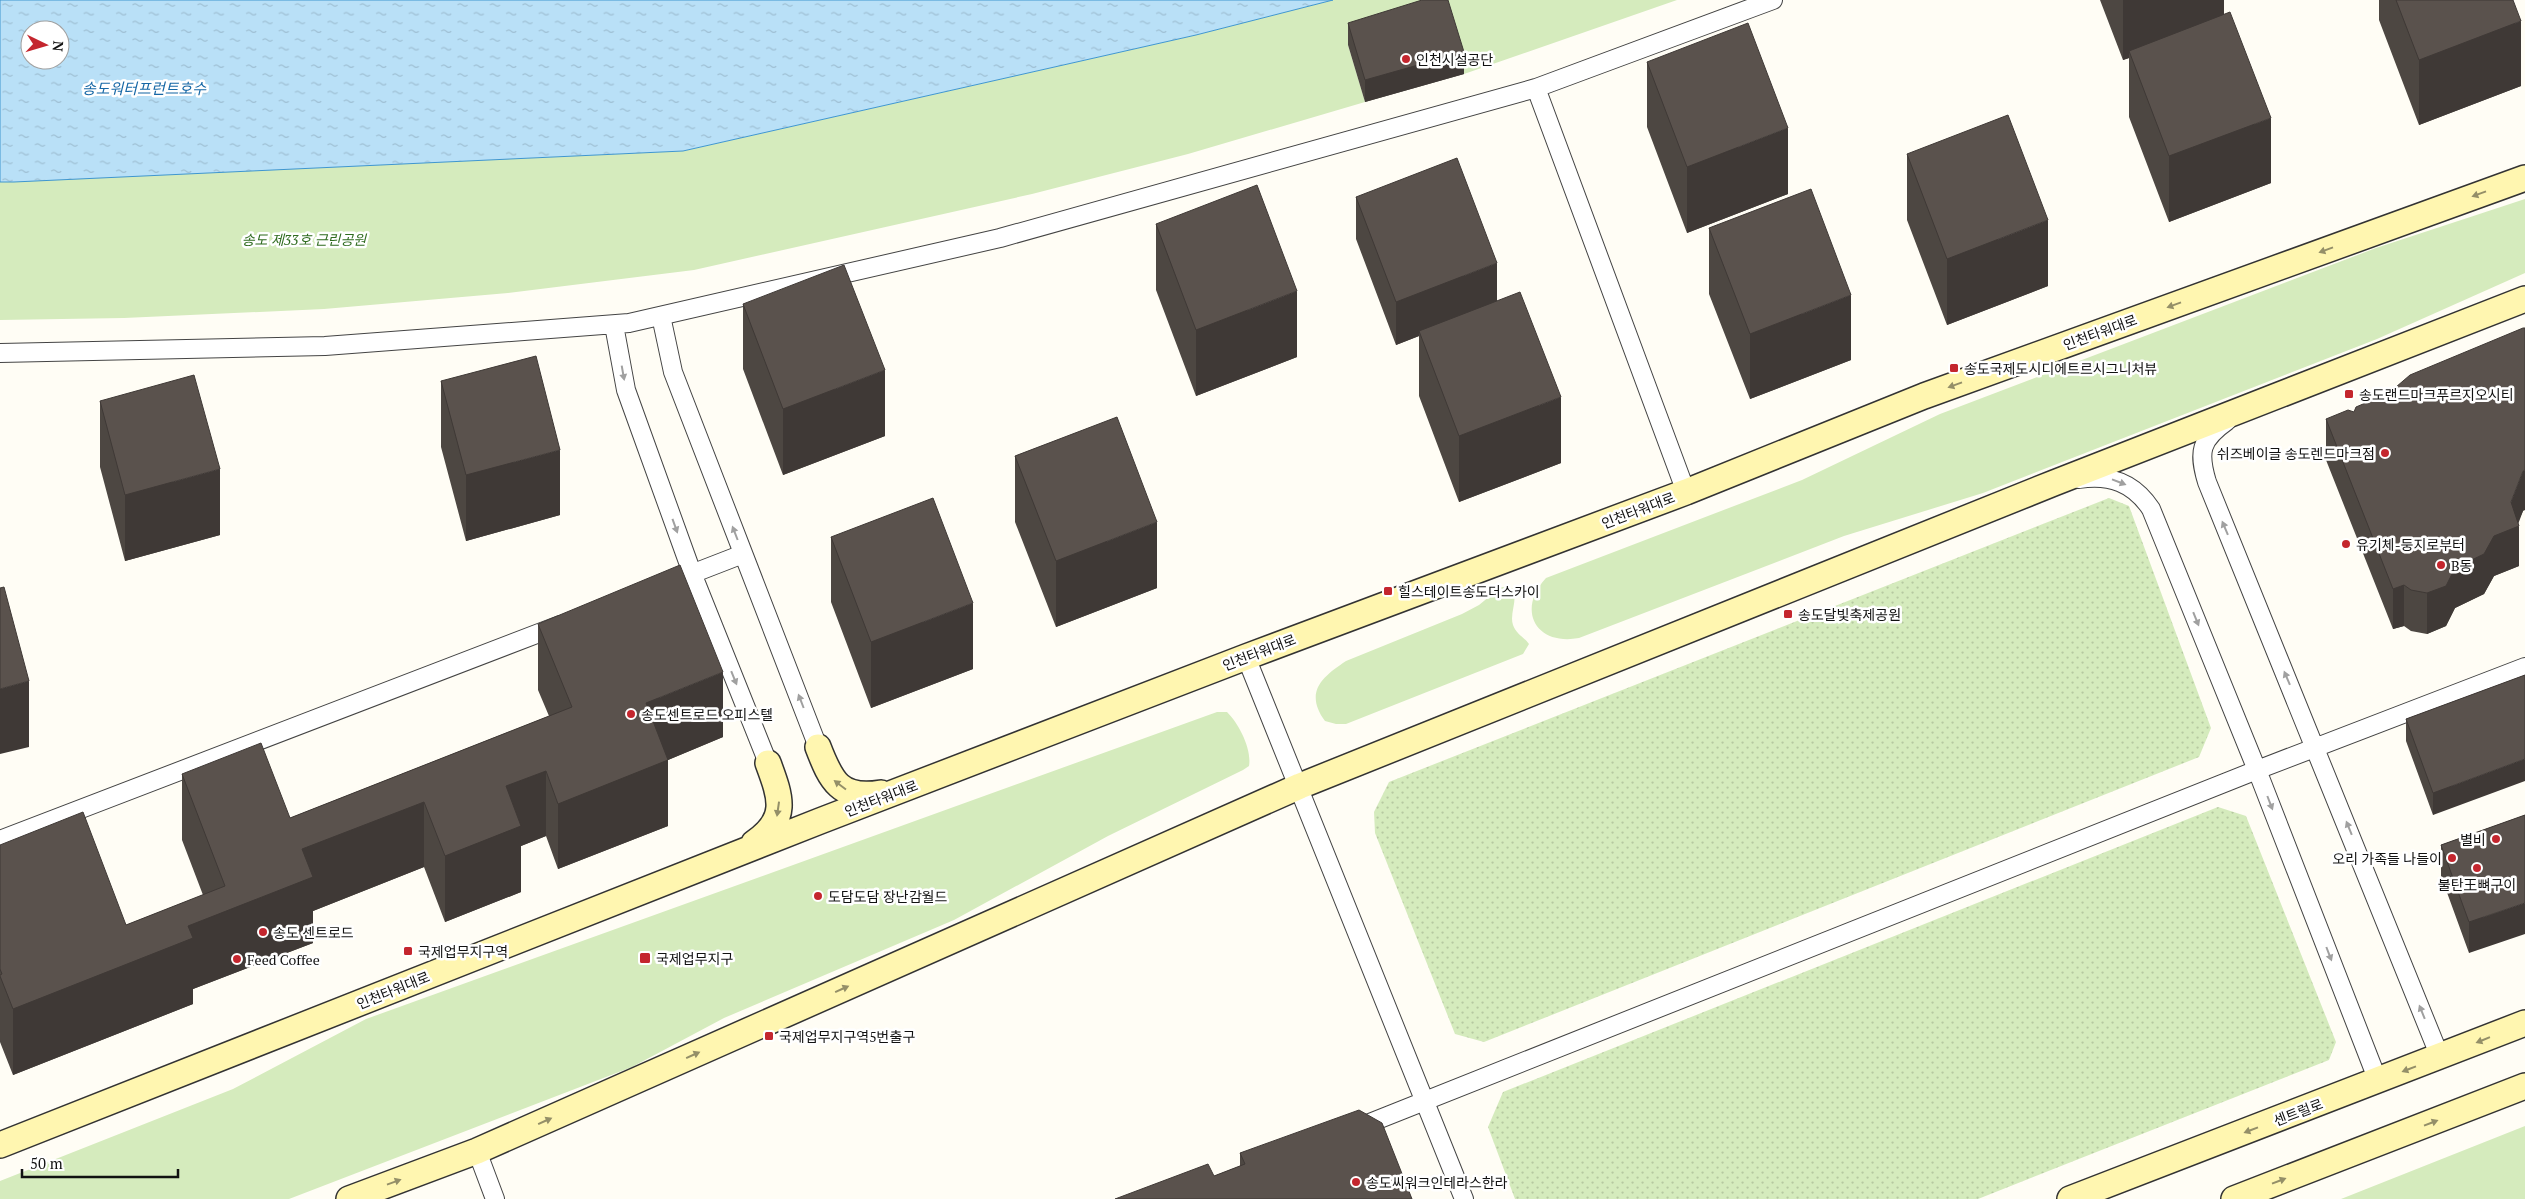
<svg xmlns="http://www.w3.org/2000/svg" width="2525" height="1199" font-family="'PT Serif','Noto Sans KR',serif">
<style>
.grass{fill:url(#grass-dots)}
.park{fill:#d5ebbd}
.water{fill:url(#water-ripples);stroke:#3f96cf;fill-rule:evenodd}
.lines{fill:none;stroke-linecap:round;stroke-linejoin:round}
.street-casing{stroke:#444;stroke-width:20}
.secondary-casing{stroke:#333;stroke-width:28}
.street{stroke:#fff;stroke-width:18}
.secondary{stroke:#fff6b0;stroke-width:25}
.wall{fill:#4d4742}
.shaded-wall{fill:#3f3936}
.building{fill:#5a524d;stroke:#3f3936}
.oneway{fill:#948f68}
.oneway2{fill:#a0a0a0}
.poi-dot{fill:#c4262e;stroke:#fff;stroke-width:2}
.labels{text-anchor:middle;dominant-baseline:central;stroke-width:5;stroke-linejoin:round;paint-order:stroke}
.poi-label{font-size:14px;fill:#111;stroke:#fff;text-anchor:start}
.park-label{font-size:14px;font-style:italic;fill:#2f6b1f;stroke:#fff}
.street-label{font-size:14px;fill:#111;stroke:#fff}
.water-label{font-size:15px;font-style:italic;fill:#1768a6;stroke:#fff}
</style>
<defs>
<pattern id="grass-dots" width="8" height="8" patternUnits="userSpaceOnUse" patternTransform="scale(1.25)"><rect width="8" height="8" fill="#d5ebbd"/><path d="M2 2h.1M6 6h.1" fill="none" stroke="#b6c8a1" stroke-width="1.8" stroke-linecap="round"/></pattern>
<pattern id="water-ripples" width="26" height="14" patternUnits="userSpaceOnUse" patternTransform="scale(1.25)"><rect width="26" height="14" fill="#b9e0f7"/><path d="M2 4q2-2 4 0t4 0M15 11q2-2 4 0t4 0" fill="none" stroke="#9ebfd3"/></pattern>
</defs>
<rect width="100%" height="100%" fill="#fffdf5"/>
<!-- grass -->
<path class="grass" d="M 2109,498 L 2129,506 L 2211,728 L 2199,757 L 1484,1042 L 1455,1034 L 1375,833 L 1374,812 L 1389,782 Z
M 2218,807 L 2246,816 L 2336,1042 L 2329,1060 L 1978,1199 L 1515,1199 L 1488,1127 L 1503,1092 Z"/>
<!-- park -->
<path class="park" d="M 1333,0 L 1677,0 L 1464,74 L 1446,14 L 1348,45 L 1365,102 L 1188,154 L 1032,194 L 694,270 L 508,293 L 324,309 L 124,318 L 0,320 L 0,182 L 683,151 L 1196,35 Z
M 2525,199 L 2525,273 L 2377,339 L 1983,493 L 1844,536 L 1579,638 C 1536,646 1516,610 1546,578 L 1802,480 L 1940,414 L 2376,248 Z
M 1501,587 L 1512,588 C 1519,599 1509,613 1513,625 C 1516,634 1524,637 1529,644 L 1523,654 L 1346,724 L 1336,724 L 1325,721 C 1304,692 1322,677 1346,661 L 1462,614 L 1479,605 Z
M 1217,712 L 1227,712 C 1239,724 1252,749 1249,766 L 1243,770 L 1108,836 L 954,920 L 724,1018 L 632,1067 L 289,1199 L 0,1199 L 0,1181 L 233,1089 L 366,1019 Z
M 2525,1126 L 2525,1199 L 2341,1199 Z"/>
<!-- water -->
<path class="water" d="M 0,0 L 1333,0 L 1196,35 L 683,151 L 14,182 L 0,182 ZM 30,30 L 60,30 L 60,60 L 30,60 Z"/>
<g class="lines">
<defs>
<path id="street" d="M 1536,88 L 1686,492
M 661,316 L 673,372 L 818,747
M 614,325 L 626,390 L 692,573 L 768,763
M 0,353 L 325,346 L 629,323 L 1000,238 L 1536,88 L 1773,0
M 2227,421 C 2200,440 2198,452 2207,482 L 2440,1057
M 2079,479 C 2110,474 2134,483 2151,509 L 2257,770 L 2378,1081
M 663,585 L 743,554
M 1246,657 L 1464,1199
M 0,840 L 560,625
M 1357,1128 L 2257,770 L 2525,667
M 477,1151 L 495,1199"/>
<path id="secondary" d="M 818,747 C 831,781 840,800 881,793
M 754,843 C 789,819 781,798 768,763
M 0,1145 L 820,821 L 1246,657 L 1686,492 L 1924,396 L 2525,178
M 349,1199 L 477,1151 L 1300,786 L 2054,483 L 2525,299
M 2070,1199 L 2525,1023
M 2234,1199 L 2525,1086"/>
</defs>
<!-- street casing -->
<use href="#street" class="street-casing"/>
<!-- secondary casing -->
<use href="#secondary" class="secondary-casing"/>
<!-- street -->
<use href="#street" class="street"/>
<!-- secondary -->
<use href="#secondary" class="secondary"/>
</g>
<!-- wall -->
<path class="wall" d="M 2100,0 L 2224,0 L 2224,14 L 2271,183 L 2169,222 L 2129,117 L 2129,58 L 2123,60 Z
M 2379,0 L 2513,0 L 2521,86 L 2419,125 L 2379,20 Z
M 1348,23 L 1464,74 L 1365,102 L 1348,45 Z
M 1647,62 L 1788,194 L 1687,233 L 1647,127 Z
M 1907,154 L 2048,286 L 1947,325 L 1907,220 Z
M 1356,197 L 1497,301 L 1561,463 L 1459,502 L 1419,396 L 1419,336 L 1396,345 L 1356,239 Z
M 1156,224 L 1297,357 L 1196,396 L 1156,290 Z
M 1709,228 L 1851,360 L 1750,399 L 1709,294 Z
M 743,304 L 885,436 L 783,475 L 743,369 Z
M 441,381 L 560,515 L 466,541 L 441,447 Z
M 100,401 L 220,535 L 125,561 L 100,467 Z
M 2326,419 L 2523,511 L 2518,522 L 2519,566 L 2494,576 L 2484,594 L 2455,608 L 2446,626 L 2427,634 L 2411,631 L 2404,626 L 2393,629 L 2326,460 Z
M 1015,456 L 1157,588 L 1056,627 L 1015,522 Z
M 831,537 L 973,669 L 871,708 L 831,602 Z
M 538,624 L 723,737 L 668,760 L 668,826 L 558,869 L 546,836 L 521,846 L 521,892 L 445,922 L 424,867 L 313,911 L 313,943 L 193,989 L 193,1004 L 13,1075 L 0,1042 L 0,845 L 126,925 L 203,895 L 182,840 L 182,774 L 290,818 L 549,716 L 538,690 Z
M 2525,675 L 2433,815 L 2406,741 L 2406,719 Z
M 2525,815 L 2469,953 L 2441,876 L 2441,845 Z
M 1240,1153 L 1412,1199 L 1214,1176 L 1240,1166 Z"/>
<!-- shaded-wall -->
<path class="shaded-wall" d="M 2123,0 L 2224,0 L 2224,21 L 2129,51 L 2129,58 L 2123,60 Z
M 2521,21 L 2521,86 L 2419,125 L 2419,60 Z
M 1464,52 L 1464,74 L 1365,102 L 1365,80 Z
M 2271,118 L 2271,183 L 2169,222 L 2169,156 Z
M 1788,128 L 1788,194 L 1687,233 L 1687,167 Z
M 2048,220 L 2048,286 L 1947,325 L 1947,259 Z
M 1497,263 L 1497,306 L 1419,331 L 1419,336 L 1396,345 L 1396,302 Z
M 1297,291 L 1297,357 L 1196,396 L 1196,330 Z
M 1851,295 L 1851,360 L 1750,399 L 1750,334 Z
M 885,370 L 885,436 L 783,475 L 783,409 Z
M 1561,397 L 1561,463 L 1459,502 L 1459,436 Z
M 560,450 L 560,515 L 466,541 L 466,475 Z
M 220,469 L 220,535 L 125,561 L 125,495 Z
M 2525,470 L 2525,510 L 2523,511 L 2517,527 L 2519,526 L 2519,566 L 2494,576 L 2484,594 L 2455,608 L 2446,626 L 2427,634 L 2427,593 L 2455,568 L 2511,502 L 2523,471 Z
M 1157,522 L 1157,588 L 1056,627 L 1056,561 Z
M 2404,585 L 2404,626 L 2393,629 L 2393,589 Z
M 973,603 L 973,669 L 871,708 L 871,642 Z
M 723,672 L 723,737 L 656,765 L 668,760 L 668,826 L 558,869 L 558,804 L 646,703 Z
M 29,681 L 29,747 L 0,754 L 0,689 Z
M 2525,759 L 2525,781 L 2433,815 L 2433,793 Z
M 546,771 L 546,836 L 521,846 L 521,892 L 445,922 L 445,856 L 506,786 Z
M 424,802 L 424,867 L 313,911 L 313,943 L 193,989 L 193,1004 L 13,1075 L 13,1009 L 188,926 L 302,849 Z
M 2525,903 L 2525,934 L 2469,953 L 2469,922 Z"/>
<!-- building -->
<path class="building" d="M 1422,0 L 1448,0 L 1464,52 L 1365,80 L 1348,23 Z
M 2396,0 L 2513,0 L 2521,21 L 2419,60 Z
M 2230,12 L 2271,118 L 2169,156 L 2129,51 Z
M 1748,23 L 1788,128 L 1687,167 L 1647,62 Z
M 2008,115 L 2048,220 L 1947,259 L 1907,154 Z
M 1457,158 L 1497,263 L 1396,302 L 1356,197 Z
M 1257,185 L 1297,291 L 1196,330 L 1156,224 Z
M 1811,189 L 1851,295 L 1750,334 L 1709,228 Z
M 844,265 L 885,370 L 783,409 L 743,304 Z
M 1520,292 L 1561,397 L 1459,436 L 1419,331 Z
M 2523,328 L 2525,328 L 2525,470 L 2523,471 L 2511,502 L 2519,526 L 2494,536 L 2484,554 L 2455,568 L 2446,586 L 2427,593 L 2411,590 L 2404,585 L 2393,589 L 2326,419 L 2348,410 L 2354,412 L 2356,407 L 2389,393 L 2410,375 Z
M 536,356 L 560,450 L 466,475 L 441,381 Z
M 194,375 L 220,469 L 125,495 L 100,401 Z
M 1117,417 L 1157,522 L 1056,561 L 1015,456 Z
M 933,498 L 973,603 L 871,642 L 831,537 Z
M 680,565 L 723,672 L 646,703 L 668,760 L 558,804 L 546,771 L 506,786 L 521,826 L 445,856 L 424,802 L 302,849 L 313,877 L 188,926 L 193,938 L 13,1009 L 0,976 L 0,975 L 2,974 L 0,969 L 0,845 L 83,812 L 126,925 L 225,886 L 182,774 L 261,743 L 290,818 L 572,707 L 538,624 Z
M 4,587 L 29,681 L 0,689 L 0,588 Z
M 2525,675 L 2525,759 L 2433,793 L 2406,719 Z
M 2525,815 L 2525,903 L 2469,922 L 2441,845 Z
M 1359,1110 L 1382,1123 L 1412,1199 L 1115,1199 L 1208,1164 L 1214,1176 L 1245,1164 L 1240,1153 Z"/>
<!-- one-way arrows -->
<defs><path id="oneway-solid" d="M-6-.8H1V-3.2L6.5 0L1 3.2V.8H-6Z" transform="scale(1.25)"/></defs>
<g class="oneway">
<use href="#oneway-solid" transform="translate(2479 194) rotate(160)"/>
<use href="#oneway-solid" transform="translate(2326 250) rotate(160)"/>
<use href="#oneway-solid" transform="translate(2174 305) rotate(160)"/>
<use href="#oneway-solid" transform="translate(1955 385) rotate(160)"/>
<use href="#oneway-solid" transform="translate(840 785) rotate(-143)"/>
<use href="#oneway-solid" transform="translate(778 809) rotate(98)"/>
<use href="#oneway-solid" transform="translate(842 989) rotate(-24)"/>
<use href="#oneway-solid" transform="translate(2483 1040) rotate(158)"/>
<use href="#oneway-solid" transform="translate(693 1055) rotate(-24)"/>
<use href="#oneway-solid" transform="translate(2409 1069) rotate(159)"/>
<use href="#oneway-solid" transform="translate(545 1121) rotate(-24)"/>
<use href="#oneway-solid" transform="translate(2431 1123) rotate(-21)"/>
<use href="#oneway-solid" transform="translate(2251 1130) rotate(159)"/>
<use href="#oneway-solid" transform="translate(2279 1181) rotate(-21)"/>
<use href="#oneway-solid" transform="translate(394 1182) rotate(-20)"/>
</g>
<g class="oneway2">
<use href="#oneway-solid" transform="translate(623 373) rotate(80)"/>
<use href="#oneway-solid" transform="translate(2119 482) rotate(21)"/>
<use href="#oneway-solid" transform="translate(675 526) rotate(70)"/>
<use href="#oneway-solid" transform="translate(2225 528) rotate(-113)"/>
<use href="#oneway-solid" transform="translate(735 533) rotate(-111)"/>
<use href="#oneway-solid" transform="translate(2196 619) rotate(68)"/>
<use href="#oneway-solid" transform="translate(734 678) rotate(68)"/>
<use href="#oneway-solid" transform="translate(2287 678) rotate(-113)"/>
<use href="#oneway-solid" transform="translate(801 701) rotate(-111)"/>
<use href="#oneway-solid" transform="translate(2270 803) rotate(69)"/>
<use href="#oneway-solid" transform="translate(2349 828) rotate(-112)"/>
<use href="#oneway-solid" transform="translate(2329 954) rotate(69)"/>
<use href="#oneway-solid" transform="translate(2422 1012) rotate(-112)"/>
</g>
<!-- markers -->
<g class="poi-dot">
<circle cx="1406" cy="59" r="5"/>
<rect x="1949" y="363" width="10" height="10" rx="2.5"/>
<rect x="2344" y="389" width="10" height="10" rx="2.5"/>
<circle cx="2385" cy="453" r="5"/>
<circle cx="2346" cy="544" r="5"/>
<circle cx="2441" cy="565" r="5"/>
<rect x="1383" y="586" width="10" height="10" rx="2.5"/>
<rect x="1783" y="609" width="10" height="10" rx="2.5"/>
<circle cx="631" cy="714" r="5"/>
<circle cx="2496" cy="839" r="5"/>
<circle cx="2452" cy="858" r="5"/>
<circle cx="2477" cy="868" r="5"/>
<circle cx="818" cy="896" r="5"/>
<circle cx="263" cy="932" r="5"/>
<rect x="403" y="946" width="10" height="10" rx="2.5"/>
<rect x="639" y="952" width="12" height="12" rx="2.5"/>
<circle cx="237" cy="959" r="5"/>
<rect x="764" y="1031" width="10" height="10" rx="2.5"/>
<circle cx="1356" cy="1182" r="5"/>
</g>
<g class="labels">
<!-- poi labels -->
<g class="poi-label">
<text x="1416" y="59">인천시설공단</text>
<text x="1964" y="368">송도국제도시디에트르시그니처뷰</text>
<text x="2359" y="394">송도랜드마크푸르지오시티</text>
<text x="2375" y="453" text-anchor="end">쉬즈베이글 송도렌드마크점</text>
<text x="2356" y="544">유기체-둥지로부터</text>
<text x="2451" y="565">B동</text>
<text x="1398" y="591">힐스테이트송도더스카이</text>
<text x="1798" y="614">송도달빛축제공원</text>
<text x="641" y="714">송도센트로드 오피스텔</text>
<text x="2486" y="839" text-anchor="end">별비</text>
<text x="2442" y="858" text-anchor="end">오리 가족들 나들이</text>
<text x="2477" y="884" text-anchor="middle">불탄王뼈구이</text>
<text x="828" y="896">도담도담 장난감월드</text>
<text x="273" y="932">송도 센트로드</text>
<text x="418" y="951">국제업무지구역</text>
<text x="656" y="958">국제업무지구</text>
<text x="247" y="959">Feed Coffee</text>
<text x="779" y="1036">국제업무지구역5번출구</text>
<text x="1366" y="1182">송도씨워크인테라스한라</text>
</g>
<!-- park labels -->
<g class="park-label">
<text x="304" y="239">송도 제33호 근린공원</text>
</g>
<!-- street labels -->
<g class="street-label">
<text transform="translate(2100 332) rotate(-20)">인천타워대로</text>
<text transform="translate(1638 510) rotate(-21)">인천타워대로</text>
<text transform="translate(1259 652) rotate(-21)">인천타워대로</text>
<text transform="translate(881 798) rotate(-21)">인천타워대로</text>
<text transform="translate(393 990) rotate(-22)">인천타워대로</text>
<text transform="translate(2298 1112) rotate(-21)">센트럴로</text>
</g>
<!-- water labels -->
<g class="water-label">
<text x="144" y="88">송도워터프런트호수</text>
</g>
</g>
<!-- north arrow -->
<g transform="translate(45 45) rotate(95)"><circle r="24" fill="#ffffff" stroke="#a0a0a0"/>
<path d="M0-4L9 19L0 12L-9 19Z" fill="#c4262e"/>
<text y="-8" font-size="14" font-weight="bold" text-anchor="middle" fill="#111111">N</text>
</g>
<!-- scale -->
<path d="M22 1169v8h156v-8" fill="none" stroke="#111111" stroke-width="2.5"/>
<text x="30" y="1169" font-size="15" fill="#111111" stroke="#ffffff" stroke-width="4" paint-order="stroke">50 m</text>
</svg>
